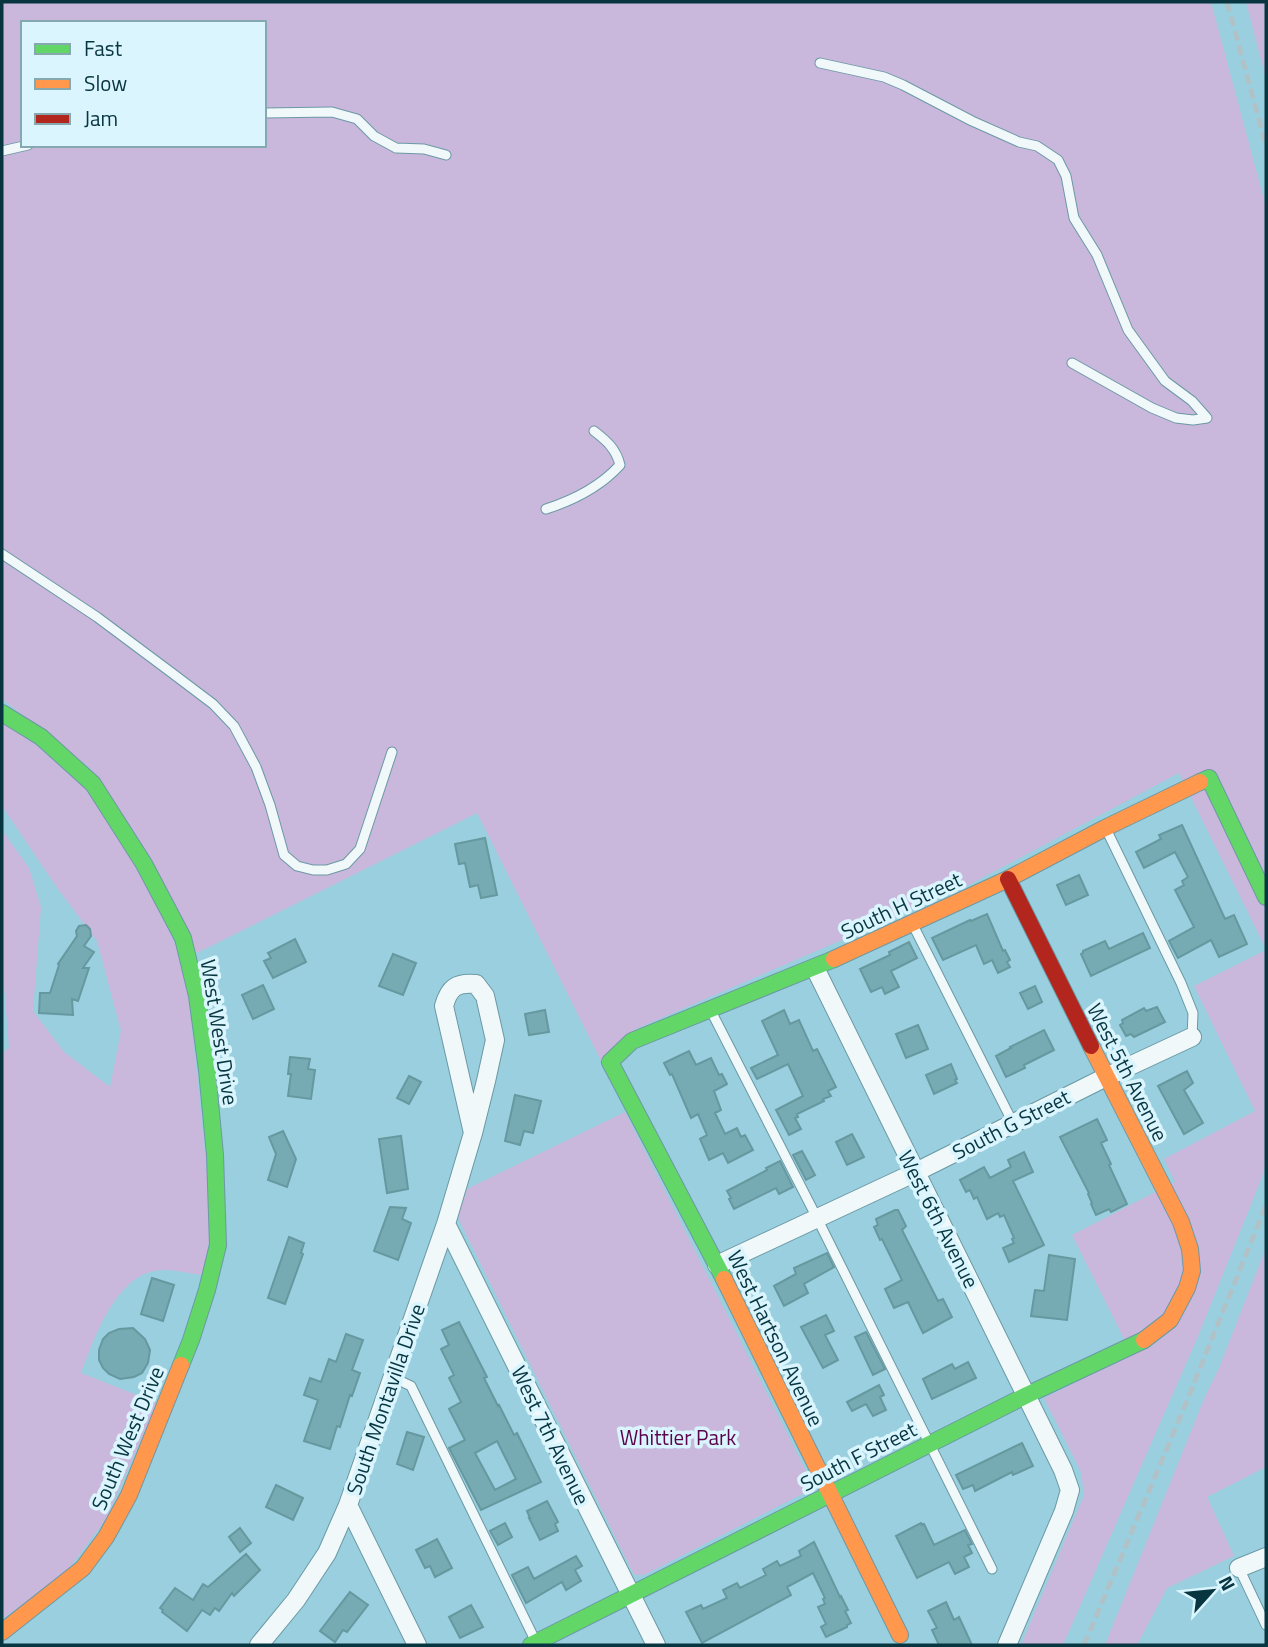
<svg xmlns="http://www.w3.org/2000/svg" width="1268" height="1647" font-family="'Titillium Web',sans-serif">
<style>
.green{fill:#cab7dc;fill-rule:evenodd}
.building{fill:#77abb3;stroke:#66989f;stroke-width:2;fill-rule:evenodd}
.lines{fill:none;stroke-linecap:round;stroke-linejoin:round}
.lane-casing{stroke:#6b99a5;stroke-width:11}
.street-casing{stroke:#6b99a5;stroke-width:20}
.fast-casing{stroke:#6b99a5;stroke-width:18}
.slow-casing{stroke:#6b99a5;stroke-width:18}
.jam-casing{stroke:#6b99a5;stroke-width:18}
.lane{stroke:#f0f8fa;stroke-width:9}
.street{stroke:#f0f8fa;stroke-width:18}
.fast{stroke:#63d668;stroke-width:16}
.slow{stroke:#ff974d;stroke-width:16}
.jam{stroke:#b3261e;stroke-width:16}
.rail{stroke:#b2c1c5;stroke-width:4.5;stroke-dasharray:10 5;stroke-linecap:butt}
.labels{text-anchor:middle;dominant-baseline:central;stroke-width:7;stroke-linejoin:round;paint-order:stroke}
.street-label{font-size:21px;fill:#073540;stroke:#daf5fd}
.park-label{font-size:21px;fill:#5b034b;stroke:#daf5fd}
</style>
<rect width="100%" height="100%" fill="#99cfde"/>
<!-- green -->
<path class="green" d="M 2,2 L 1211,2 L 1266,207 L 1266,949 L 1179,773 L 967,886 L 636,1029 L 601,1061 L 477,813 L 197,953 L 91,769 L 2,699 ZM 23,23 L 264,23 L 264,145 L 23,145 Z
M 1246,2 L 1266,2 L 1266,79 Z
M 2,719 L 82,780 L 155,896 L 186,971 L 208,1182 L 209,1242 L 203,1275 C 191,1274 177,1270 165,1270 C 117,1269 95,1337 81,1373 L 157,1403 L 106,1519 L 64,1575 L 2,1619 L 2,1054 L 9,1047 L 2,963 L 2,830 L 29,868 L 41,907 L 33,1011 L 64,1052 L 110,1087 L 121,1031 L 97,941 L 58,889 L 2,806 Z
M 1266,950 L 1266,1164 L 1262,1177 L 1199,1334 L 1063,1645 L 1021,1645 L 1084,1495 L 1081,1472 L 1044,1398 L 1132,1355 L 1072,1235 L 1175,1182 L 1164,1159 L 1255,1111 L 1194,986 Z
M 625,1112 L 812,1483 L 808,1491 L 644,1575 L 635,1575 L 632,1571 L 460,1222 L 458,1215 L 467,1189 Z
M 1266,1248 L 1266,1467 L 1207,1497 L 1234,1556 L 1167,1588 L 1137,1645 L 1105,1645 L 1204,1399 L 1219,1368 Z"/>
<!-- building -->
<path class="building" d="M 1182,825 L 1225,919 L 1234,915 L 1247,944 L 1219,957 L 1211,940 L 1178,958 L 1169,941 L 1194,927 L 1175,890 L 1184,885 L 1182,881 L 1188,877 L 1175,852 L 1144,868 L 1136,852 L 1161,839 L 1159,835 Z
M 485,838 L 497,895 L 481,898 L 478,885 L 470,887 L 465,863 L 459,864 L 455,844 Z
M 1079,875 L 1088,895 L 1066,905 L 1057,885 Z
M 987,914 L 1003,951 L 1005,950 L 1010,960 L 1007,962 L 1010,967 L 998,973 L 992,960 L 984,964 L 976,945 L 943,960 L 932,938 L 970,920 L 971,921 Z
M 86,925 L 90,929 L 91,936 L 84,946 L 94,952 L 83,968 L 89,968 L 78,1001 L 72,999 L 73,1015 L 39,1013 L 40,993 L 50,993 L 59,965 L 58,964 L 77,936 L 76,931 L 79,926 Z
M 1143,933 L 1150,948 L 1091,976 L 1081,954 L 1083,953 L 1083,951 L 1105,941 L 1109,949 Z
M 295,939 L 306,962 L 273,978 L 264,961 L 271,958 L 268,953 Z
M 909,942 L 917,958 L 891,971 L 899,987 L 885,994 L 882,987 L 871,992 L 860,969 L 890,955 L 889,952 Z
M 393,954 L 416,963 L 403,995 L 379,986 Z
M 263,985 L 274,1009 L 253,1019 L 242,995 Z
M 1035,986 L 1042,1002 L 1028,1009 L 1020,993 Z
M 1157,1007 L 1165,1022 L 1134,1037 L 1131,1034 L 1126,1036 L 1120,1025 L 1123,1023 L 1122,1020 L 1144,1008 L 1146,1011 Z
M 545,1010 L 549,1032 L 529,1035 L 525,1014 Z
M 784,1010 L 790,1024 L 799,1020 L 813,1051 L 817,1049 L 836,1087 L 828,1091 L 831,1096 L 823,1099 L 824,1101 L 797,1114 L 798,1117 L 795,1118 L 801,1129 L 789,1135 L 776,1110 L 803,1096 L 788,1064 L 757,1079 L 751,1068 L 778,1055 L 762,1021 Z
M 918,1025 L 928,1049 L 906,1058 L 896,1034 Z
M 1044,1030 L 1054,1050 L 1024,1065 L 1025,1068 L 1006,1077 L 996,1056 L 1011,1048 L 1010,1047 Z
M 689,1051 L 696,1065 L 711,1058 L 719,1075 L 722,1074 L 727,1084 L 714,1091 L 721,1110 L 715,1113 L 725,1134 L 737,1128 L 741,1137 L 745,1135 L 753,1150 L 728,1163 L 723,1153 L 709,1160 L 700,1139 L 707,1135 L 698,1114 L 691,1118 L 672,1074 L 670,1075 L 664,1063 Z
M 290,1057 L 310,1059 L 308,1069 L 315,1070 L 311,1099 L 288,1096 L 291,1074 L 288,1074 Z
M 951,1064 L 957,1079 L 955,1080 L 957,1083 L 934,1094 L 926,1075 Z
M 1187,1071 L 1193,1083 L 1184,1090 L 1203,1123 L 1184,1134 L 1158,1086 Z
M 409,1076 L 421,1082 L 409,1104 L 397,1098 Z
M 515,1095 L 541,1101 L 533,1133 L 524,1131 L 520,1145 L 505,1141 Z
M 1097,1119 L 1107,1140 L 1101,1143 L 1111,1164 L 1109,1165 L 1127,1204 L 1111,1212 L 1109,1209 L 1096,1215 L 1091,1204 L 1092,1203 L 1088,1194 L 1089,1193 L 1060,1137 Z
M 283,1131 L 296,1159 L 287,1187 L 268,1180 L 276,1154 L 269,1137 Z
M 852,1134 L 864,1157 L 847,1165 L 836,1142 Z
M 401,1136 L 408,1189 L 387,1193 L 379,1139 Z
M 802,1151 L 815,1175 L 806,1180 L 793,1155 Z
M 1024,1152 L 1033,1172 L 1013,1181 L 1044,1245 L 1009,1262 L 1003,1248 L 1014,1243 L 1012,1239 L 1014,1238 L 1004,1215 L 1000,1217 L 998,1213 L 987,1219 L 977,1197 L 974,1199 L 970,1190 L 966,1192 L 960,1180 L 984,1167 L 990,1178 L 1011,1167 L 1008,1160 Z
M 780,1161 L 793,1187 L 779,1194 L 776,1188 L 734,1209 L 729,1199 L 731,1198 L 727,1191 L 767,1170 L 766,1168 Z
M 390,1207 L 406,1208 L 402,1219 L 411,1223 L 398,1260 L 374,1251 Z
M 895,1210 L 898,1210 L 906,1226 L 902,1230 L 938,1301 L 943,1299 L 952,1317 L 923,1333 L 908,1302 L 894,1308 L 885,1289 L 902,1280 L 882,1239 L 880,1240 L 874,1227 L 878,1225 L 876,1219 Z
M 289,1237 L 304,1243 L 301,1253 L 303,1254 L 285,1304 L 268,1298 Z
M 827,1253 L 834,1267 L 804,1284 L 808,1293 L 784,1306 L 774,1286 L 796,1274 L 794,1268 Z
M 1049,1255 L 1075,1259 L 1067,1320 L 1031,1316 L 1035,1290 L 1044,1291 Z
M 152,1278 L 174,1285 L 163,1321 L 141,1314 Z
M 826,1315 L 834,1331 L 825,1335 L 838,1360 L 823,1368 L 801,1327 Z
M 459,1322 L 487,1377 L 484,1378 L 498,1406 L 499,1405 L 514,1435 L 517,1433 L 541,1482 L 481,1510 L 449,1448 L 465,1440 L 449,1409 L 461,1402 L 449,1378 L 454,1375 L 441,1349 L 449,1345 L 442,1330 ZM 497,1441 L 516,1479 L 495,1490 L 475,1453 Z
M 133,1328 L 145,1339 L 150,1350 L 148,1363 L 142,1373 L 134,1377 L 120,1379 L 109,1374 L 103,1368 L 99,1360 L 99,1350 L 103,1339 L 109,1333 L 119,1329 Z
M 866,1332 L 885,1369 L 873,1375 L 855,1337 Z
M 346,1334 L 363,1340 L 352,1370 L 360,1373 L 352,1396 L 350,1395 L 340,1427 L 337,1426 L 330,1449 L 304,1441 L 318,1400 L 304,1395 L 310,1378 L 321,1382 L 329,1359 L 336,1362 Z
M 968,1362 L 976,1378 L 932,1399 L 923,1379 L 952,1364 L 955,1369 Z
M 879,1385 L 884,1395 L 880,1397 L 886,1410 L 873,1416 L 866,1404 L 852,1411 L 847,1402 Z
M 407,1432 L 424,1437 L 413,1470 L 397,1464 Z
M 1022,1443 L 1033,1466 L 1013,1475 L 1012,1472 L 975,1491 L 973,1485 L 963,1489 L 956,1475 Z
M 276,1485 L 303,1498 L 293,1520 L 266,1507 Z
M 547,1501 L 558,1522 L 555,1524 L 558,1531 L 540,1540 L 529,1518 L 530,1518 L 527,1511 Z
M 505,1523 L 512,1537 L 498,1545 L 490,1531 Z
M 921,1523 L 922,1525 L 924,1524 L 934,1545 L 965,1530 L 972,1544 L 968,1545 L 972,1553 L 964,1557 L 969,1567 L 955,1574 L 949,1562 L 917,1578 L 896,1536 Z
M 240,1528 L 251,1543 L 240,1552 L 229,1537 Z
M 437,1539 L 452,1568 L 435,1577 L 430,1566 L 425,1568 L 416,1550 Z
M 814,1542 L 840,1597 L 841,1596 L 848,1610 L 845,1611 L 851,1623 L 847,1625 L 847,1627 L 826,1637 L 821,1627 L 826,1624 L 818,1607 L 825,1604 L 823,1599 L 825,1598 L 813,1573 L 787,1587 L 791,1595 L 702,1643 L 686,1612 L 701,1605 L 703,1609 L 727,1598 L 723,1590 L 737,1583 L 740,1588 L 766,1575 L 763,1569 L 777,1561 L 780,1566 L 801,1556 L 799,1551 Z
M 246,1554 L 260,1570 L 234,1596 L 232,1593 L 219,1611 L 215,1608 L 210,1615 L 202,1610 L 187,1631 L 162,1612 L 163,1610 L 160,1608 L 175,1588 L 193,1600 L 203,1584 L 208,1587 Z
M 576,1556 L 582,1566 L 575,1570 L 581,1581 L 566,1590 L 562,1582 L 526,1603 L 512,1575 L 528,1567 L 534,1579 Z
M 350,1592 L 368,1605 L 347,1632 L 343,1630 L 335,1642 L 320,1631 Z
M 946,1602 L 954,1620 L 959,1617 L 972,1645 L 939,1645 L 932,1630 L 937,1628 L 928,1611 Z
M 471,1605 L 483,1627 L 460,1638 L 449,1617 Z"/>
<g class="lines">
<defs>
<path id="lane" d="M 820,63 L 884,77 L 903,85 L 972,121 L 1019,142 L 1037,146 L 1058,160 L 1066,176 L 1074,218 L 1097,255 L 1128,330 L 1165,381 L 1192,401 L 1207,418 L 1193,420 L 1176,418 L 1152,408 L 1072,363
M 264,113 L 332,112 L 357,119 L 374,136 L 396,148 L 424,149 L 446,155
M 2,151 L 28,145
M 546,509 C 574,500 600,487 620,465 C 616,449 607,441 594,431
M 2,554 L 97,617 L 172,673 L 213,704 L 234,726 L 256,767 L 270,805 L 284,855 L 297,866 L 313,870 L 327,870 L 346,864 L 360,849 L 392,752
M 1107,831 L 1181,983 L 1193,1013 L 1192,1037
M 913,925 L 1013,1123
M 711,1011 L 817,1218 L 992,1569
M 392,1377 L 411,1386 L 535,1640
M 1239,1568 L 1266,1625"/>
<path id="street" d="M 815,968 L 1063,1470 L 1070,1490 L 1064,1511 L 1007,1645
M 446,1224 L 656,1645
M 717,1265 L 916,1172 L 1106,1077 L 1192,1037
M 348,1505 L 417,1645
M 1239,1568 L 1266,1557
M 259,1645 L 296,1600 L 327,1553 L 348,1505 L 446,1224 L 473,1133 L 486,1081 L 495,1040 L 485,996 L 476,984 C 456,982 449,988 444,1006 L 473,1133"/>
<path id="fast" d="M 2,713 L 41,737 L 93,784 L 144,864 L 183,938 L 197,996 L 207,1070 L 215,1155 L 218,1245 L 207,1290 L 191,1340 L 181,1365
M 1200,782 L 1209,778 L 1266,897
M 724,1279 L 610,1062 L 632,1041 L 834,959
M 531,1645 L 1027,1395 L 1144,1340"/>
<path id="slow" d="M 834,959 L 1008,879 L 1105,828 L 1200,782
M 1091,1046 L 1181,1222 L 1190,1249 L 1192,1271 L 1187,1288 L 1170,1320 L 1144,1340
M 724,1279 L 900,1635
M 2,1632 L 83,1568 L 106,1537 L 129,1495 L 181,1365"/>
<path id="jam" d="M 1008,879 L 1091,1046"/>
</defs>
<!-- lane casing -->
<use href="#lane" class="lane-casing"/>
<!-- street casing -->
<use href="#street" class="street-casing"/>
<!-- fast casing -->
<use href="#fast" class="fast-casing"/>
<!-- slow casing -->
<use href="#slow" class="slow-casing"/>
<!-- jam casing -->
<use href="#jam" class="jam-casing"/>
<!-- lane -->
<use href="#lane" class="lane"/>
<!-- street -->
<use href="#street" class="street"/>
<!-- fast -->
<use href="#fast" class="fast"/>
<!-- slow -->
<use href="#slow" class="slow"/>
<!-- jam -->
<use href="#jam" class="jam"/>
<!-- rail -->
<path class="rail" d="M 1227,2 L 1266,146
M 1084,1645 L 1184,1408 L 1266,1205"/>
</g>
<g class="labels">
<!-- street labels -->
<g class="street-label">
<text transform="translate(901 905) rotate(-25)">South H Street</text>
<text transform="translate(220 1032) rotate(81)">West West Drive</text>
<text transform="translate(1128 1072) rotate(63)">West 5th Avenue</text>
<text transform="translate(1011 1124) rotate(-27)">South G Street</text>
<text transform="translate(939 1219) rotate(63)">West 6th Avenue</text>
<text transform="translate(776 1338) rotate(64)">West Hartson Avenue</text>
<text transform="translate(385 1399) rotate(-71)">South Montavilla Drive</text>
<text transform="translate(551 1435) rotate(64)">West 7th Avenue</text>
<text transform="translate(127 1438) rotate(-67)">South West Drive</text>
<text transform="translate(858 1456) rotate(-27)">South F Street</text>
</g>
<!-- park labels -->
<g class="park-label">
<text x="678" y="1437">Whittier Park</text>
</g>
</g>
<!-- border -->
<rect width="1268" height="1647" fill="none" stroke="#073540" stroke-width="7"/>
<!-- legend -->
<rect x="21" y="21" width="245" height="126" fill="#daf5fd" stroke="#86a8b1" stroke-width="2"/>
<rect x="35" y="44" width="35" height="10" fill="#63d668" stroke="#86a8b1" stroke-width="2"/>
<text x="84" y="56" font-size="21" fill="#073540">Fast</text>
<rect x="35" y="79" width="35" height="10" fill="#ff974d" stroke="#86a8b1" stroke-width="2"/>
<text x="84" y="91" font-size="21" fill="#073540">Slow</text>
<rect x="35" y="114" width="35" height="10" fill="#b3261e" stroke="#86a8b1" stroke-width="2"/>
<text x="84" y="126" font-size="21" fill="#073540">Jam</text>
<!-- north arrow -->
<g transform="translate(1212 1591) rotate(63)" stroke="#daf5fd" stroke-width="5" paint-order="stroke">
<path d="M0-5L12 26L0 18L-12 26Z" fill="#073540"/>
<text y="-10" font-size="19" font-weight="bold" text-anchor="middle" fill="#073540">N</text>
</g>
</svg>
